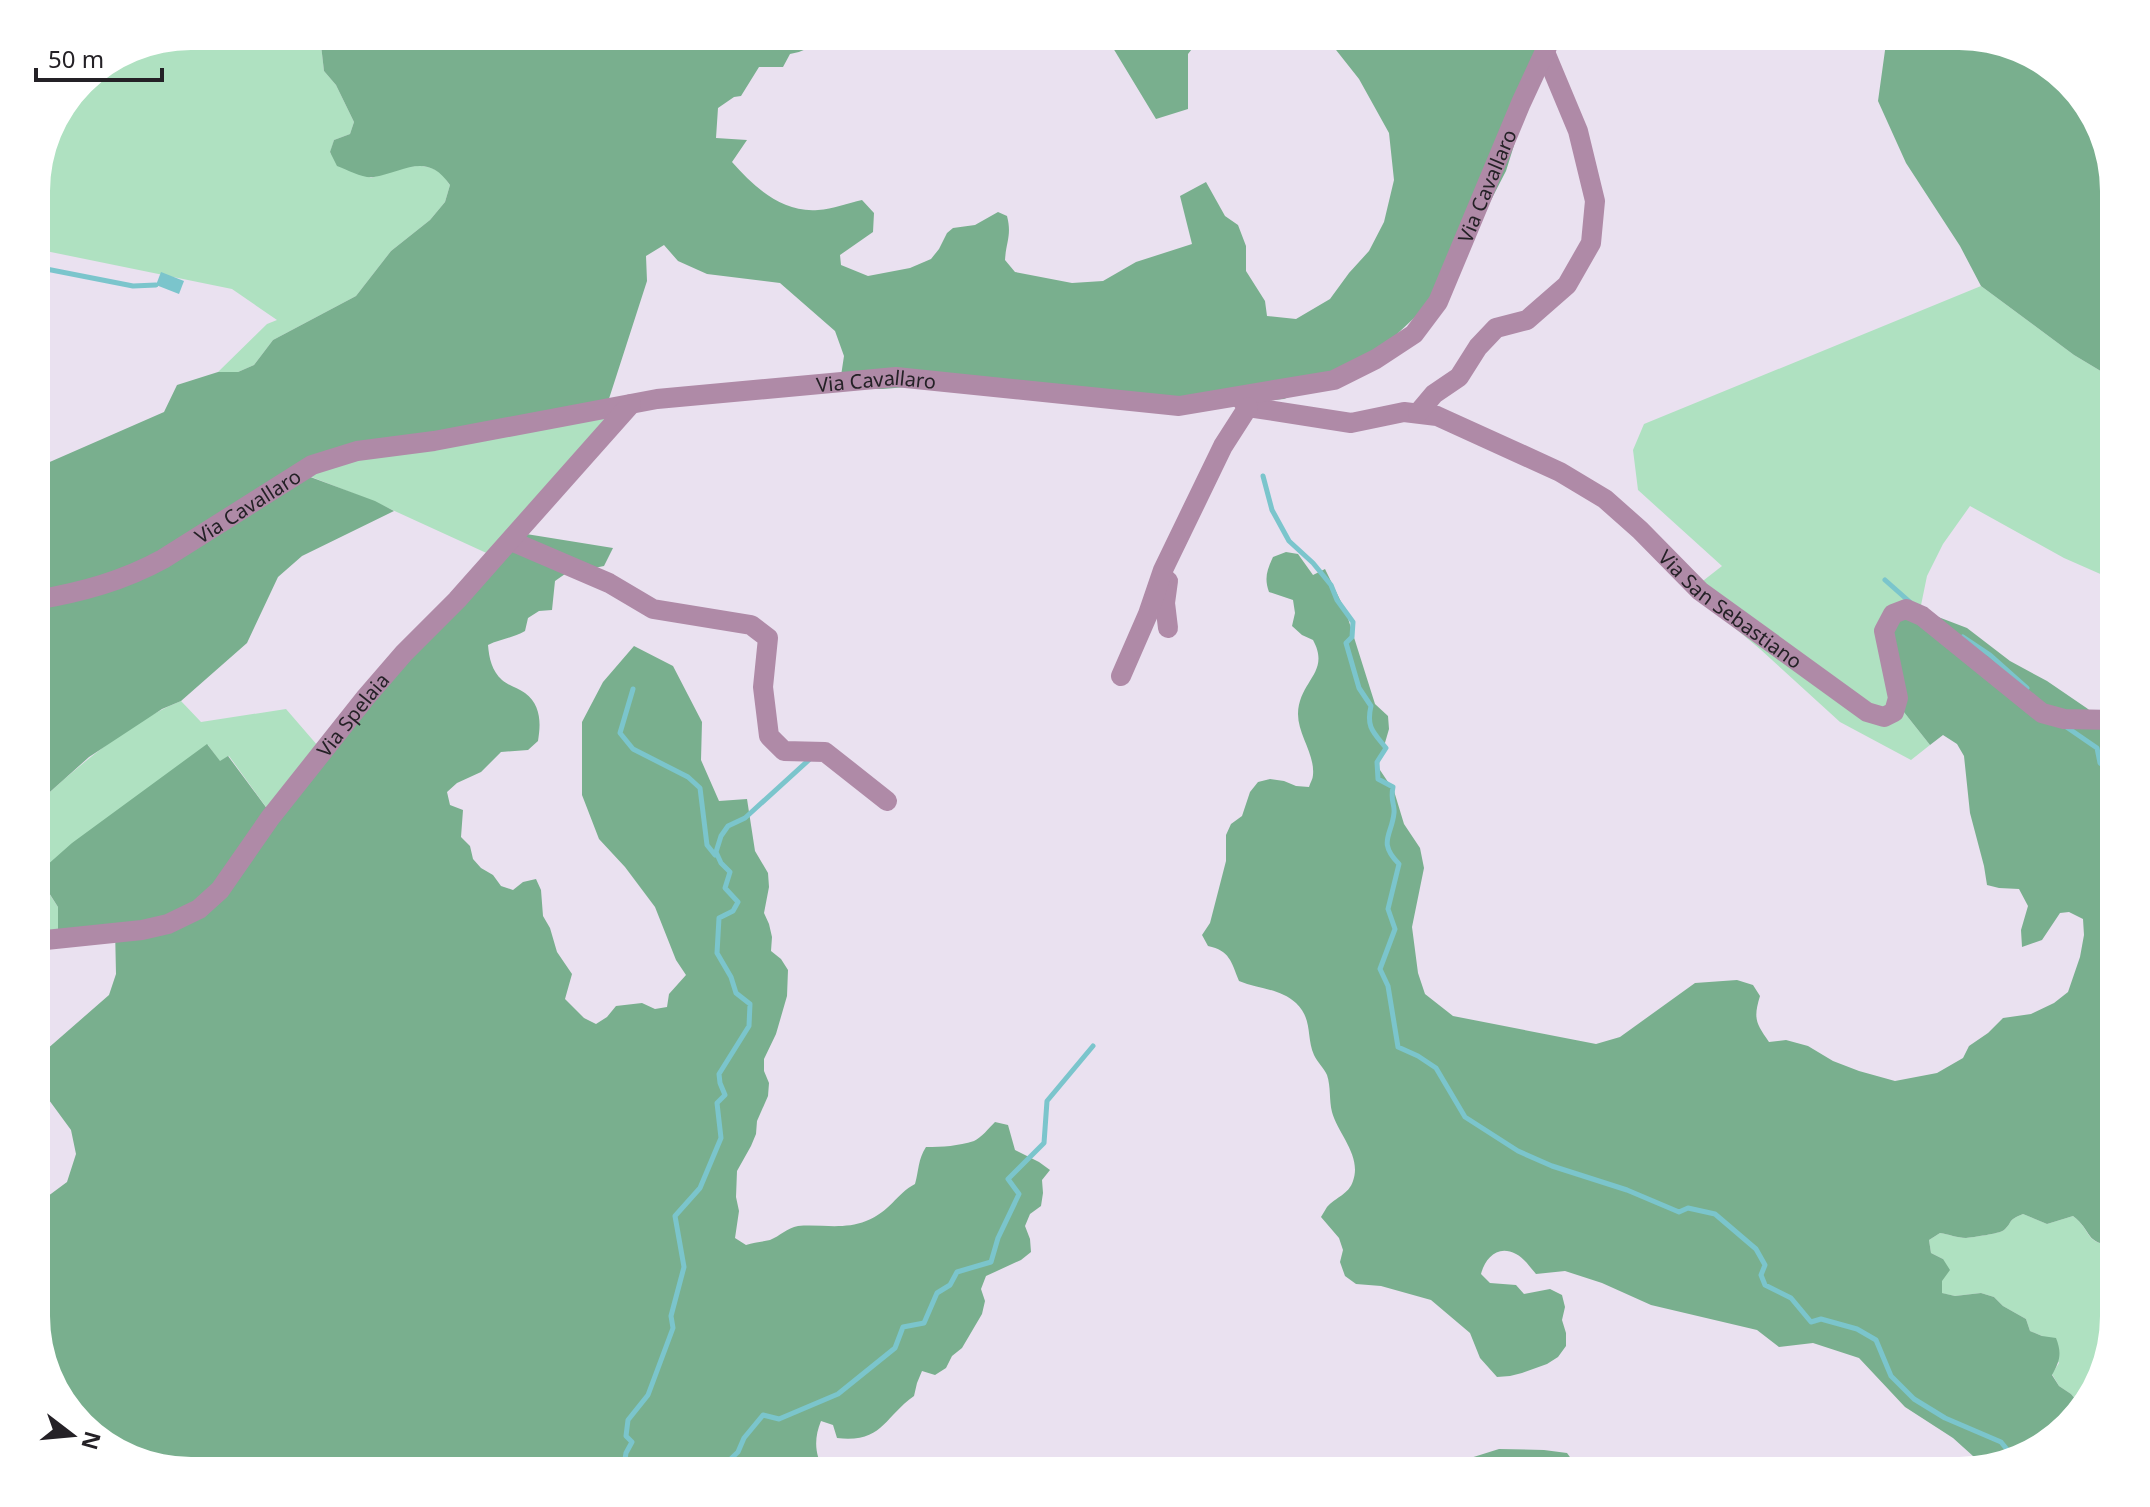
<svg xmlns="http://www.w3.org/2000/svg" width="2150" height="1507" font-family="'Noto Sans',sans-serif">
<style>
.green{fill:#afe1c1}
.forest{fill:#79af8e}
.water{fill:#7bc5cc}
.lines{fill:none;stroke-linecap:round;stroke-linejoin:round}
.stream{stroke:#7bc5cc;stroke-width:5}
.minor{stroke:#af8aa7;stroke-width:20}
.labels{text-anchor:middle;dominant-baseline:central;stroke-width:6;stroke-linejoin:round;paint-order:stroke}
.street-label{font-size:20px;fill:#242126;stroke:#fff}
</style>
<rect width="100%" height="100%" fill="#eae1f0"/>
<!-- green -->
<path class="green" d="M 191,36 L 329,36 L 321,45 L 324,71 L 336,85 L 354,122 L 350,134 L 334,140 L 330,153 L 371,178 C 392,171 422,157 442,174 C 446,177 447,182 450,185 L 445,202 L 430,220 L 391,251 L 356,296 L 273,340 L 254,365 L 238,372 L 218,372 L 267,324 L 277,320 L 232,289 L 36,249 L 36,180 L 52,123 L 88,75 Z
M 1981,286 L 2074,355 L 2114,379 L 2114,580 L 2064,558 L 1970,506 L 1943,544 L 1927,576 L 1920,610 L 1892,697 L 1930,745 L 1911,760 L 1840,722 L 1760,649 L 1690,591 L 1722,566 L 1638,490 L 1633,450 L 1644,424 Z
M 624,406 L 493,556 L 375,502 L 304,474 L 360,451 Z
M 181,701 L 201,722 L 286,709 L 318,746 L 269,811 L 229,756 L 220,762 L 208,745 L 37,875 L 58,907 L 58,937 L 36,940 L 36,799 L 42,799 C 82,763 131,721 181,701 Z
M 2023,1214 L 2047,1224 L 2073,1216 C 2093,1231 2083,1244 2114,1245 L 2114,1317 L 2083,1408 L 2071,1394 L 2059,1386 L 2052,1374 L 2059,1363 L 2042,1336 L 2030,1331 L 2026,1319 L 2003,1306 L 1994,1297 L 1981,1293 L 1955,1296 L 1941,1293 L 1943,1259 L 1931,1253 L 1929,1240 L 1940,1233 C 1948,1234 1958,1238 1966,1238 C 1973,1237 1999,1234 2004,1230 C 2014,1221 2006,1221 2023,1214 Z"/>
<!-- forest -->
<path class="forest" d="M 329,36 L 820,36 C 814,47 802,52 790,54 L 783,67 L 759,67 L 741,96 L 734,97 L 718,108 L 716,138 L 747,140 L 732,162 C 754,187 782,213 818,210 C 833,209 848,203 862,200 L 874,213 L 873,232 L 840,255 L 841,265 L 868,276 L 910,268 L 931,259 L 939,249 L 947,233 L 953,228 L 975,225 L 998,212 L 1007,216 C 1012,235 1006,242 1005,260 L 1015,272 L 1072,283 L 1103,281 L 1136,262 L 1192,244 L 1180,196 L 1206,182 L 1225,216 L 1238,225 L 1246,246 L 1246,271 L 1265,301 L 1267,316 L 1296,319 L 1330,299 L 1349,273 L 1369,251 L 1384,222 L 1394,180 L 1389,133 L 1359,79 L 1325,36 L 1548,36 L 1506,171 L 1445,289 L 1364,365 L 1284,399 L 1165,409 L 954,383 L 883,389 L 839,389 L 844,356 L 835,331 L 780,283 L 707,274 L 678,261 L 664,245 L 646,256 L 647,281 L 606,408 L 360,451 L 305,475 L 375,501 L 394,511 L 302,556 L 278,577 L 247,643 L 181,701 L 162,709 L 89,757 L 42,799 L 36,799 L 36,468 L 164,412 L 177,385 L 218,372 L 238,372 L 254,365 L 273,340 L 356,296 L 391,251 L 430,220 L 445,202 L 450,185 C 427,151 404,172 374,177 C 364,179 348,170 337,166 L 330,152 L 334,140 L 350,134 L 354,122 L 336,85 L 324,71 L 321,45 Z
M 1073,36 L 1202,36 L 1188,54 L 1188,109 L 1156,119 L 1110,43 Z
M 1887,36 L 1960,36 L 2053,68 L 2098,122 L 2114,190 L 2114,379 L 2074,355 L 1981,286 L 1960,246 L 1906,163 L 1878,101 Z
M 520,533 L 613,548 L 604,566 L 565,574 L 555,581 L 552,610 L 539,611 L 528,618 L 525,631 C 513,638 500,639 488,645 C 489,658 492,671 502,680 C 509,686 518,688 525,693 C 541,705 541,723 538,741 L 528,750 L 501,752 L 481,772 L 457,783 L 447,792 L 450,805 L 463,810 L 461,837 L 470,846 L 473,859 L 481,868 L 493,875 L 501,886 L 513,890 L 523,882 L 536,879 L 541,890 L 543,916 L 550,928 L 557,952 L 572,974 L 565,999 L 584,1018 L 596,1024 L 607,1017 L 616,1006 L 642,1003 L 655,1009 L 667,1007 L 669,994 L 686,975 L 676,960 L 655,907 L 625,867 L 599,839 L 582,795 L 582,722 L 603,682 L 634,646 L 673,666 L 702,722 L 701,760 L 719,801 L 747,799 L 755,851 L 768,873 L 769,887 L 764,913 L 769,924 L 772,937 L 771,951 L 781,959 L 788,970 L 787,996 L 776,1034 L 764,1059 L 764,1071 L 769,1083 L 768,1096 L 757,1121 L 756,1134 L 751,1146 L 737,1171 L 736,1197 L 739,1211 L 735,1238 L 746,1245 C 754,1242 762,1242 770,1240 C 780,1236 787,1228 798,1226 C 821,1224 844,1230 866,1221 C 890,1212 896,1194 915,1184 C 919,1170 918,1159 926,1147 C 943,1147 958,1146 974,1141 C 981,1138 989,1128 995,1122 L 1008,1125 L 1015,1150 L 1039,1162 L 1050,1170 L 1042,1180 L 1043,1193 L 1041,1206 L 1030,1214 L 1025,1226 L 1030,1239 L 1031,1252 L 1021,1260 L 986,1276 L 981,1289 L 985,1301 L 982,1314 L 962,1348 L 952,1356 L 946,1368 L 935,1375 L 922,1371 L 917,1383 L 914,1396 C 883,1418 883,1443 837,1438 L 833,1425 L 821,1421 C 814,1438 814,1455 825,1471 L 190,1471 L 97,1439 L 52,1385 L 36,1326 L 36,1205 L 67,1182 L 76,1154 L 71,1130 L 38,1085 L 36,1055 L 46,1050 L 109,995 L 116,974 L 115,928 L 58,937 L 58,907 L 37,874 L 72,843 L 207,744 L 220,761 L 228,756 L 268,810 Z
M 1286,552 L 1298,554 L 1313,575 L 1325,569 L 1346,612 L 1375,704 L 1388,716 L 1389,729 L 1378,767 L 1394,791 L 1404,824 L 1420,848 L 1424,868 L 1412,927 L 1418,973 L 1425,994 L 1453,1016 L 1596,1044 L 1620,1037 L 1695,983 L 1737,980 L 1753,985 L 1760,996 C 1753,1019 1756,1023 1769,1042 L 1786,1040 L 1808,1046 L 1833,1061 L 1859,1071 L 1895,1081 L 1937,1073 L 1963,1058 L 1969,1046 L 1988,1033 L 2003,1018 L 2031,1014 L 2054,1003 L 2068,992 L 2080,957 L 2084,935 L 2083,919 L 2069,912 L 2060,913 L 2042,940 L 2022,947 L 2021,930 L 2028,906 L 2019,889 L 1999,888 L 1987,885 L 1984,866 L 1970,813 L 1964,756 L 1957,744 L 1943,735 L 1930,745 L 1892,697 L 1881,647 L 1897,622 L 1920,610 L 1967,628 L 2010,661 L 2047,681 L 2088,709 L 2114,737 L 2114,1245 C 2084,1244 2093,1231 2073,1216 L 2047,1224 L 2023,1214 C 2006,1221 2014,1221 2004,1230 C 1999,1234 1973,1237 1966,1238 C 1958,1238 1948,1234 1940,1233 L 1929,1240 L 1931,1253 L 1943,1259 L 1950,1270 L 1942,1281 L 1942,1293 L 1955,1296 L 1981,1293 L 1994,1297 L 2003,1306 L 2026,1319 L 2030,1331 L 2042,1336 L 2056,1338 C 2062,1353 2060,1361 2052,1375 L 2059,1386 L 2071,1394 L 2083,1408 L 2082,1410 L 2028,1455 L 1983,1465 L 1953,1438 L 1905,1407 L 1859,1358 L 1813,1343 L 1779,1347 L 1757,1330 L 1651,1305 L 1602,1283 L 1565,1271 L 1536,1274 C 1530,1267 1524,1258 1516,1254 C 1498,1244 1485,1258 1481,1274 L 1490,1283 L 1516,1285 L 1524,1294 L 1550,1289 L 1562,1295 L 1565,1307 L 1562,1320 L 1566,1333 L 1566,1346 L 1558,1357 L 1547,1364 L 1522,1373 L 1510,1376 L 1497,1377 L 1480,1358 L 1470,1333 L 1431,1300 L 1381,1286 L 1356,1284 L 1345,1276 L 1340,1262 L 1343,1250 L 1339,1238 L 1321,1217 C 1323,1214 1325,1210 1327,1207 C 1336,1197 1349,1194 1353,1181 C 1362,1156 1338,1134 1332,1112 C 1329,1100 1331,1087 1327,1075 C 1324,1068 1317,1062 1314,1055 C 1306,1037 1313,1019 1296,1003 C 1279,988 1258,989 1239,981 C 1231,961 1230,951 1208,946 L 1202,935 L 1210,923 L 1226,861 L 1226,835 L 1231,824 L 1242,816 L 1250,792 L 1258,782 L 1270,779 L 1284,781 L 1296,786 L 1309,787 C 1310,783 1313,779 1313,775 C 1315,754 1298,735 1298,714 C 1299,680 1331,673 1313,640 L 1302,635 L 1292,626 L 1295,613 L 1293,600 L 1269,592 C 1264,578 1267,570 1273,557 Z
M 1499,1449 L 1544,1450 L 1567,1453 L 1580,1471 L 1429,1471 Z"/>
<!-- water -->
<path class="water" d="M 161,272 L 184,281 L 179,294 L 156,285 Z"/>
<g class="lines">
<!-- stream -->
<path class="stream" d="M 36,267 L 133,286 L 156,285
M 1263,476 L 1272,510 L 1289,541 L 1313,563 L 1331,585 L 1337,600 L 1353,622 L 1352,637 L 1346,643 L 1359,688 L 1371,706 C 1366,727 1373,732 1386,748 L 1377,762 L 1378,779 L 1393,787 C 1390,801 1395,804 1394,813 C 1392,835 1377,842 1399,864 L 1388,909 L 1395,929 L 1380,969 L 1388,986 L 1398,1047 L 1418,1056 L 1436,1068 L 1465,1117 L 1518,1151 L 1552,1166 L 1627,1190 L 1679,1212 L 1688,1208 L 1715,1214 L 1756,1249 L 1765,1265 L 1761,1275 L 1765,1285 L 1791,1298 L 1811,1322 L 1821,1319 L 1857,1329 L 1876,1340 L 1891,1376 L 1914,1399 L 1945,1418 L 2001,1442 L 2014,1458
M 1885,580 L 1911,603
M 1963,637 L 1990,655 L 2027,688
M 633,689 L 620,733 L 633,749 L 688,777 L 700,788 L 707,845 L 715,855
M 2065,726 L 2097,748 L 2100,763 L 2112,772 L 2112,790 L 2106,797 L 2114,829
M 623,1471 L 626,1453 L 632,1442 L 626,1436 L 628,1420 L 648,1395 L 673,1328 L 671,1316 L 684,1267 L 675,1216 L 700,1188 L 721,1138 L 717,1103 L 725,1095 L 720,1083 L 719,1074 L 749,1026 L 750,1004 L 736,993 L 731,977 L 717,953 L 719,918 L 733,911 L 738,902 L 725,888 L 730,872 L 721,863 L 716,852 L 721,836 L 728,826 L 745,818 L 811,758
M 718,1471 L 738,1452 L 744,1438 L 763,1415 L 779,1419 L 838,1394 L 895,1348 L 903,1327 L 924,1323 L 937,1293 L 950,1285 L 957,1272 L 991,1262 L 998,1238 L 1019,1194 L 1008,1179 L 1044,1143 L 1047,1101 L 1093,1046"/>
<!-- minor -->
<g class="minor">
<path id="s1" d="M 1239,397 L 1248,407 L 1351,423 L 1404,412 L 1437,416 L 1560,472 L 1605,499 L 1640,530 L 1700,591 L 1867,712 L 1884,717 L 1894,712 L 1898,698 L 1884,631 L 1893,614 L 1906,609 L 1922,616 L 2042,713 L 2064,719 L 2114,720"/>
<path d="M 1418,413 L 1434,394 L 1459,377 L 1478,347 L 1496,328 L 1527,320 L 1567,285 L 1591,243 L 1595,201 L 1578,131 L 1545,52"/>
<path d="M 511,541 L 609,583 L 653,609 L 751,625 L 768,638 L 763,687 L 769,736 L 784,751 L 825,752 L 887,801"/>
<path d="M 1168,581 L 1165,603 L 1168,628"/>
<path id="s2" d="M 36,600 C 82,592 123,581 163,559 L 312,465 L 357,451 L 434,441 L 657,399 L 896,377 L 1179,406 L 1334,380 L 1376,359 L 1414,334 L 1438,302 L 1521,103 L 1552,36"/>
<path d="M 1121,676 L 1148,614 L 1163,570 L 1223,446 L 1248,407"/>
<path id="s3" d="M 36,941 L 142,930 L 168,924 L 199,909 L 220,890 L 270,818 L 366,697 L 404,653 L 457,600 L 631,404"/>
</g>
</g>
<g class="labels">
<!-- street labels -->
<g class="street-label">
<text stroke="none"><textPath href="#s2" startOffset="1602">Via Cavallaro</textPath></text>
<text stroke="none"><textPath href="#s2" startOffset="882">Via Cavallaro</textPath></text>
<text stroke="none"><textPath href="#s2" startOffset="234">Via Cavallaro</textPath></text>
<text stroke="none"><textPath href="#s1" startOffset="560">Via San Sebastiano</textPath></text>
<text stroke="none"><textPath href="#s3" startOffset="416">Via Spelaia</textPath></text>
</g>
</g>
<!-- crop -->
<path d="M0 0H2150V1507H0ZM191 50H1959A141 141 0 0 1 2100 191V1316A141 141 0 0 1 1959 1457H191A141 141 0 0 1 50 1316V191A141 141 0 0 1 191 50Z" fill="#fff" fill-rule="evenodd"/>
<!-- north arrow -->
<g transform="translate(72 1435) rotate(106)" stroke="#ffffff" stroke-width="6" paint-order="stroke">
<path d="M0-6L14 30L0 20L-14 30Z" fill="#242126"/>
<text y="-12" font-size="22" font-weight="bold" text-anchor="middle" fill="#242126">N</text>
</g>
<!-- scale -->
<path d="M36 68v12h126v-12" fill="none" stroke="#242126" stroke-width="4"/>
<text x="48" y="68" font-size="24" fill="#242126" stroke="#ffffff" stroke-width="6" paint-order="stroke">50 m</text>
</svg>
